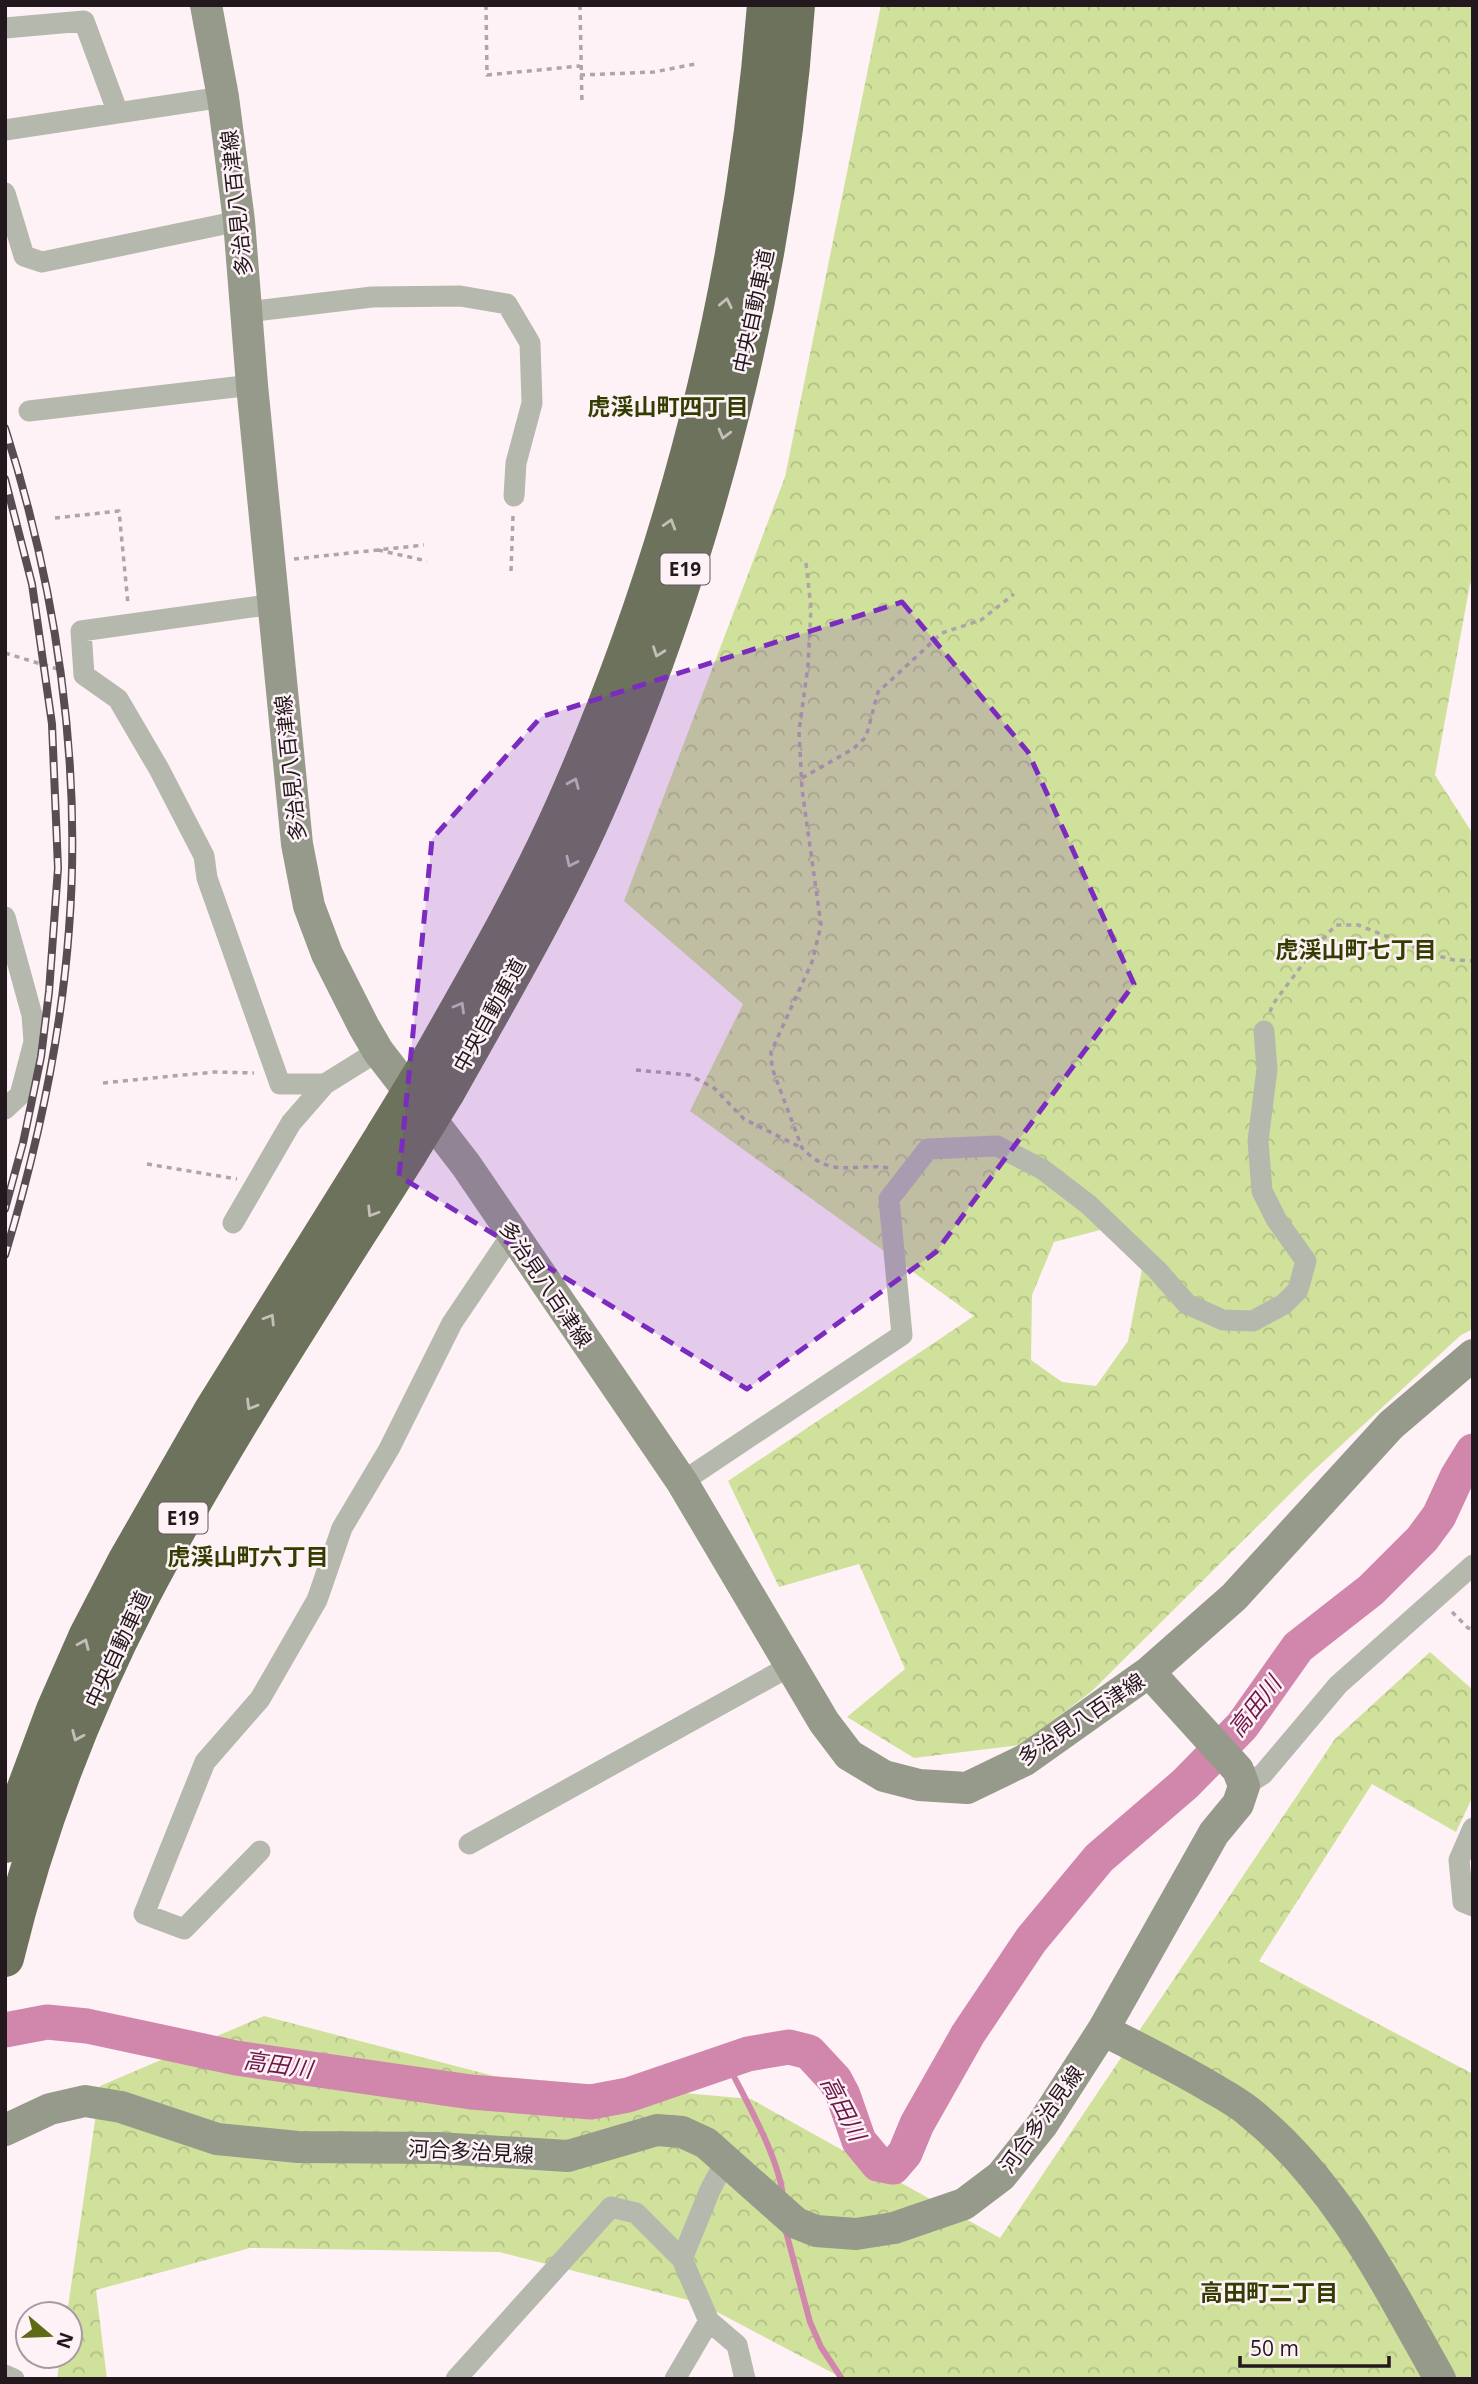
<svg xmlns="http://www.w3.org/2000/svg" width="1478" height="2384" font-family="'Open Sans','Noto Sans JP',sans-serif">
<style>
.forest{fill:url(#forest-crowns);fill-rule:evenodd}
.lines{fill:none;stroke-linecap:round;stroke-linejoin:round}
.stream{stroke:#d187ab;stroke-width:6}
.river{stroke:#d187ab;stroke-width:35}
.path{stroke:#afa4a9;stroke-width:3.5;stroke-dasharray:5 5;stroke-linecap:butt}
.street{stroke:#b5b8ad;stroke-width:21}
.secondary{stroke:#969a8a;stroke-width:32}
.highway{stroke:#6c725b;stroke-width:38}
.rail-casing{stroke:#584d52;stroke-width:8}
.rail{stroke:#fef2f7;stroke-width:5;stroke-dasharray:16;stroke-linecap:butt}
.highway-bridge{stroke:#6c725b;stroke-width:38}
.oneway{stroke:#c4bfb9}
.marked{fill:#7b2cbf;fill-opacity:0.2;stroke:#7b2cbf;stroke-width:5;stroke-dasharray:14 9;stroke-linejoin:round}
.labels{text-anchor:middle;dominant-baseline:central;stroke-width:5;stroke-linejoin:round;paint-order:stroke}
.shield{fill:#fef2f7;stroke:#64595e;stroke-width:2}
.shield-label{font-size:19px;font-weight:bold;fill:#22181d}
.street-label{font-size:21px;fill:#22181d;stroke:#fef2f7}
.neighbourhood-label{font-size:23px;font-weight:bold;fill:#333d00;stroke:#fef2f7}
.water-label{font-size:23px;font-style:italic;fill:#6e174a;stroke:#fef2f7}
</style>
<defs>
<pattern id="forest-crowns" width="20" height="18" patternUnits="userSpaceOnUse" patternTransform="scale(1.75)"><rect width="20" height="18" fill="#d0e19c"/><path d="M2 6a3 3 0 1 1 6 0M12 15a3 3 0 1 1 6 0" fill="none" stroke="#b2c086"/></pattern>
</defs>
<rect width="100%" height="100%" fill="#fef2f7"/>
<!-- forest -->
<path class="forest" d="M 881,5 L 1473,5 L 1473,580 L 1470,584 L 1435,775 L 1473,834 L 1473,1329 L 1461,1335 L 1311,1473 L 1092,1691 L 1021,1745 L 914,1758 L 847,1717 L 905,1669 L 859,1564 L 779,1587 L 728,1481 L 974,1316 L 690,1111 L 743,1004 L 624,901 L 785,477 ZM 1108,1228 L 1142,1269 L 1128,1341 L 1096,1386 L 1062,1382 L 1031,1360 L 1032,1295 L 1054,1242 Z
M 1430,1652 L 1473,1690 L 1473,1796 L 1456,1832 L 1372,1784 L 1259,1961 L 1473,2074 L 1473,2379 L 844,2379 L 700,2303 L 499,2252 L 250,2248 L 96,2290 L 107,2379 L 57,2379 L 60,2356 L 70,2356 L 70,2314 L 67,2314 L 100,2086 L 264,2016 L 494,2076 L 751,2099 L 1000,2238 L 1335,1739 Z"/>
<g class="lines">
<!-- stream -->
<path class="stream" d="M 727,2063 C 746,2101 778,2155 783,2196
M 785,2228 L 810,2322 L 821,2347 L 842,2379"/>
<!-- river -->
<path class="river" d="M 5,2030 L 47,2022 L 87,2026 L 236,2058 L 471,2092 L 591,2102 L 628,2095 L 748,2054 L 789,2047 L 809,2052 L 835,2080 L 843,2095 L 859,2141 L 878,2164 L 893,2167 L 905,2153 L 917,2124 L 968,2034 L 1031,1940 L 1099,1858 L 1185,1784 L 1242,1726 L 1298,1647 L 1371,1590 L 1422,1539 L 1439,1516 L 1457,1477 L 1473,1451"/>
<!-- path -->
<path class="path" d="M 486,5 L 487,75 L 580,66
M 580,5 L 582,105
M 580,75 L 654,72 L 695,64
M 55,518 L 119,511 L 128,604
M 378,550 L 427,561
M 294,559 L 424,545
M 806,563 L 811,608 L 808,666 L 799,731 L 802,789 L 821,925 L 812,962 L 771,1052 L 772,1068 L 802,1148 C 833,1180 852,1162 889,1168
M 511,571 L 513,516
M 5,653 L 64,671
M 802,778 L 853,749 L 866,737 L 878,692 L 942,633 L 981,620 L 1014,594
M 1270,1012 L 1273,1004 L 1317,945 L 1336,925 L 1358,925 L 1434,955 L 1454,960 L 1473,961
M 636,1070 L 689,1075 L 714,1088 L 744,1119 L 800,1147
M 103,1083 L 214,1072 L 254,1073
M 147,1164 L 237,1179
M 1452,1612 L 1468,1628 L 1473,1629"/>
<!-- street -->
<path class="street" d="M 5,28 L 84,21 L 118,113
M 5,130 L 223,97
M 5,193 L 24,256 L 42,262 L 239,221
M 247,312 L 372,297 L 460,296 L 507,304 L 530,343 L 532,403 L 516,463 L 514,496
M 29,411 L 252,385
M 274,604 L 81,631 L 84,675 L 118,699 L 159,769 L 204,856 L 207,878 L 280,1084 L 325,1084 L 378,1051
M 5,917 L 32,1015 L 34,1042 L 20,1095 L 5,1109
M 233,1223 L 291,1123 L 325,1084
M 682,1482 L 902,1335 L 889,1199 L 928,1149 L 997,1146 L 1042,1169 L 1089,1205 L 1157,1270 L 1187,1304 L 1223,1320 L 1253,1321 L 1284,1304 L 1298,1290 L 1306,1261 L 1276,1219 L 1262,1191 L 1258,1141 L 1267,1069 L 1264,1031
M 1244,1786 L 1263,1774 L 1338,1685 L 1473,1565
M 1473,1828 L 1459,1860 L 1463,1902 L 1473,1906
M 469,1844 L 792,1665
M 260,1851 L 184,1929 L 144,1914 L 205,1762 L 260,1699 L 317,1600 L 342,1528 L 389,1449 L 452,1323 L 512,1234
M 709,2321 L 682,2259 L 710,2190 L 726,2160
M 5,2375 L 14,2379
M 456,2379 L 611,2207 L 636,2213 L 682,2259
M 675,2379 L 709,2321 L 737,2345 L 745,2379"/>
<!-- secondary -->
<path class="secondary" d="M 206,5 L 223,97 L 239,221 L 252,385 L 297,844 L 309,906 L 327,954 L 364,1027 L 378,1051 L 466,1165 L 682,1482 L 824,1722 L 849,1755 L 884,1776 L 919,1785 L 967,1788 L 1025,1760 L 1149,1672 L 1234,1597 L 1391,1425 L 1473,1355
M 1103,2030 C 1140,2049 1177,2067 1212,2088 C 1224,2095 1237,2102 1248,2111 C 1336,2181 1386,2283 1440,2379
M 5,2130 L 50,2109 L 85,2101 L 121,2107 L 217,2139 L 298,2147 L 438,2148 L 568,2156 L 657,2130 L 682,2132 L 706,2143 L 796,2223 L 816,2231 L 856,2234 L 894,2228 L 964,2204 L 1001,2176 L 1042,2125 L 1103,2030 L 1214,1833 L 1238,1804 L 1244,1786 L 1238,1770 L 1149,1672"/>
<!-- highway -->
<path class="highway" d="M 426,1067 C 474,982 524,897 564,807 C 678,550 744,286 766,5
M 446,1092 C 501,994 558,898 602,795 C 709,545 777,276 796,5
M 5,1844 L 55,1710 L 88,1635 L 126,1562 L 213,1410 L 385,1134
M 5,1958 C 35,1834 81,1712 140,1598 C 220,1445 316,1300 408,1154"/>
<defs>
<path id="rail" d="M 5,428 C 56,587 82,762 69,929 C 61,1039 37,1149 5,1255
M 5,479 L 32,584 L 52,724 L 58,868 L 49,992 L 41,1057 L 23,1143 L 5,1209"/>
</defs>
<!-- rail casing -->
<use href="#rail" class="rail-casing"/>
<!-- rail -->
<use href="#rail" class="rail"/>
<!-- highway-bridge -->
<path class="highway-bridge" d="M 385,1134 L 426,1067
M 408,1154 L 446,1092"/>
</g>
<!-- one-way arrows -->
<defs><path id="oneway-chevron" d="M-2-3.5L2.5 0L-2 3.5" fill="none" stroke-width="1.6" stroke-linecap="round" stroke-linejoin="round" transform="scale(1.75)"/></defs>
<g class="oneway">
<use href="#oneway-chevron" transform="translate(726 303) rotate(-78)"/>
<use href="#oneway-chevron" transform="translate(724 434) rotate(105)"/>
<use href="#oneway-chevron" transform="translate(670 524) rotate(-73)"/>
<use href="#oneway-chevron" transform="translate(658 652) rotate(110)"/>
<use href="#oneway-chevron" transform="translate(574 783) rotate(-67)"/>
<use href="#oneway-chevron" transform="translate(571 862) rotate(115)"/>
<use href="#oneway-chevron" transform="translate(460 1007) rotate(-60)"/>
<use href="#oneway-chevron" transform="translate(372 1212) rotate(122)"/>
<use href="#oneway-chevron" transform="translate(270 1319) rotate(-58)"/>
<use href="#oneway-chevron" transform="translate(251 1405) rotate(121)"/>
<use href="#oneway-chevron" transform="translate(84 1644) rotate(-66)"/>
<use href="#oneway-chevron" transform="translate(77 1736) rotate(113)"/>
</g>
<!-- marked area -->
<path class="marked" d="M 902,602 L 1028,752 L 1134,984 L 936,1252 L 747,1389 L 399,1176 L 432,839 L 541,717 Z"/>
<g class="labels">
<!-- shield labels -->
<g class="shield">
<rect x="660.5" y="553.5" width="49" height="31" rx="5"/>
<rect x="158.5" y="1502.5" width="49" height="31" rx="5"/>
</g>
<g class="shield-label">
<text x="685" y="569">E19</text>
<text x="183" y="1518">E19</text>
</g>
<!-- street labels -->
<g class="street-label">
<text transform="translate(236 203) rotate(-96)">多治見八百津線</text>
<text transform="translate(753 311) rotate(-78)">中央自動車道</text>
<text transform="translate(290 768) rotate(-96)">多治見八百津線</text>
<text transform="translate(489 1015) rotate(-61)">中央自動車道</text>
<text transform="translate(546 1284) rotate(56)">多治見八百津線</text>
<text transform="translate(117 1649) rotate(-65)">中央自動車道</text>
<text transform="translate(1081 1719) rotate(-34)">多治見八百津線</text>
<text transform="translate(1041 2119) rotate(-54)">河合多治見線</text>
<text transform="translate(471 2151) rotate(3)">河合多治見線</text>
</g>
<!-- neighbourhood labels -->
<g class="neighbourhood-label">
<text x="668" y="406">虎渓山町四丁目</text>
<text x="1356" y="949">虎渓山町七丁目</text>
<text x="248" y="1556">虎渓山町六丁目</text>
<text x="1269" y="2292">高田町二丁目</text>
</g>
<!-- water labels -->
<g class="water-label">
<text transform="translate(1254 1706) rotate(-52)">高田川</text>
<text transform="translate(278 2064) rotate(8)">高田川</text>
<text transform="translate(844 2108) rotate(63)">高田川</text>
</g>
</g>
<!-- border -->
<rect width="1478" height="2384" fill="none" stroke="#22181d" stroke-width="14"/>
<!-- north arrow -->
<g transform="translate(49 2335) rotate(109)"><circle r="33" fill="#fef2f7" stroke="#a69ba0" stroke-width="2"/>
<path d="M0-5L12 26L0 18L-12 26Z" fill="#5c6b14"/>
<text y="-10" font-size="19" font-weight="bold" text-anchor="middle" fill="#22181d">N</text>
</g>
<!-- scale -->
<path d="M1240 2356v10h149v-10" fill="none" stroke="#22181d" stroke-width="3.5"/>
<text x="1250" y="2356" font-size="21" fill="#22181d" stroke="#fef2f7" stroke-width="5" paint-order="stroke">50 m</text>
</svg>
